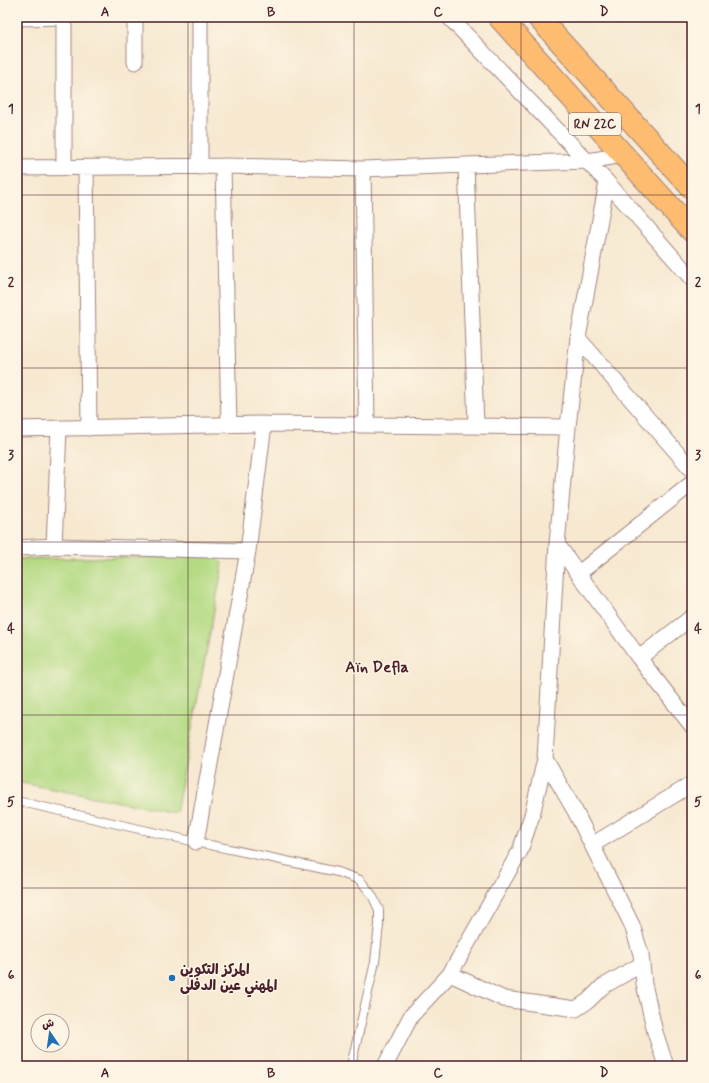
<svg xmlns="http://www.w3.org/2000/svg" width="709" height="1083" font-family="Mynerve,'Playpen Sans Arabic',sans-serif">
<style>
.green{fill:#b4da83;stroke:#7f7c57}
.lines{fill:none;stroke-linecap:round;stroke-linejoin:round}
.service-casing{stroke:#a0847e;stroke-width:10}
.minor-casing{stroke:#a0847e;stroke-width:17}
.trunk-casing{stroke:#a0847e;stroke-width:24}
.service{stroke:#fff;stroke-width:8}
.minor{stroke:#fff;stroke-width:15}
.trunk{stroke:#fdbc6f;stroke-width:22}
.grid{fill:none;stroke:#4a1f2b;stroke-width:1;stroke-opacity:0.55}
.poi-dot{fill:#1f6fb2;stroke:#fcf5e5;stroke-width:1.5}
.labels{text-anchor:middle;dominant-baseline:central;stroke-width:3;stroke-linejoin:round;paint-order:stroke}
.shield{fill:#fcf5e5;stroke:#7f5f63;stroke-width:1}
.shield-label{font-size:13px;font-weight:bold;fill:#4a1f2b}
.poi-label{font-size:14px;font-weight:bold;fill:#4a1f2b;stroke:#fcf5e5;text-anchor:start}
.quarter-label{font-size:16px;font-weight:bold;fill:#4a1f2b;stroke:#fcf5e5}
.neatline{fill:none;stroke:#4a1f2b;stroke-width:1.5}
.grid-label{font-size:13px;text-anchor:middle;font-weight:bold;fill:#4a1f2b}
</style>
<rect width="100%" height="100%" fill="#fcf5e5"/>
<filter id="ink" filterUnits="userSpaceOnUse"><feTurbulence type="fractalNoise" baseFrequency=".025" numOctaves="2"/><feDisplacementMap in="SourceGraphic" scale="8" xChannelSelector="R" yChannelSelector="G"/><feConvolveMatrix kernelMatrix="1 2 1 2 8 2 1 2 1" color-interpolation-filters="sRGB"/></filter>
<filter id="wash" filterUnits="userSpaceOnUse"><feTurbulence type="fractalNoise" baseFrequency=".012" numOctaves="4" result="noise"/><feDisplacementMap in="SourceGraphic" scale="16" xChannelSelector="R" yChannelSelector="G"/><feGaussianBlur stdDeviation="0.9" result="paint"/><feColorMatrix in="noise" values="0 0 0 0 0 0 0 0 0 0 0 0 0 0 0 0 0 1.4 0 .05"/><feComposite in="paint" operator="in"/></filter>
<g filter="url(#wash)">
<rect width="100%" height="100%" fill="#f7e8d0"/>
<!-- green -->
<path class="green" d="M 215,556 L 223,564 L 176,813 L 17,782 L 17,559 Z"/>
</g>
<g filter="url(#ink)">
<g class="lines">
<defs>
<path id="service" d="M 17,801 L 196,842 L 338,872 L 360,880 L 372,895 L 379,910 L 379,925 L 375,962 L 351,1066"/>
<path id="minor" d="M 135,17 L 135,62
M 17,18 L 68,17
M 466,165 L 476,425
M 223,166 L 229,425
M 64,167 L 64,17
M 200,167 L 200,17
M 17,168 L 223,166 L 363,169 L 466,165 L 588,161 L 623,155
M 86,168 L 89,428
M 363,169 L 367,425
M 607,182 L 692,279
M 578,338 L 692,470
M 17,429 L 264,424 L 568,427
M 557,544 L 639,658 L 692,726
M 54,546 L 59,429
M 17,548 L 54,546 L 248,551
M 579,573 L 692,483
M 639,658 L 692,617
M 545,759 L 575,811 L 632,925 L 641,954 L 644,984 L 655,1032 L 666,1066
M 196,842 L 248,551 L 264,424
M 592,845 L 692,784
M 450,974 L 504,999 L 576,1009 L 588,1001 L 602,987 L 642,964
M 385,1066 L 411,1016 L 450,974 L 520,851 L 532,815 L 545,759 L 557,544 L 568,427 L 578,338 L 607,182 L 449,17"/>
<path id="trunk" d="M 499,17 L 692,231
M 538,17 L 692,188"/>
</defs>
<!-- service casing -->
<use href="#service" class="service-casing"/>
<!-- minor casing -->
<use href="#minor" class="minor-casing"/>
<!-- trunk casing -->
<use href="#trunk" class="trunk-casing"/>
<!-- service -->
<use href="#service" class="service"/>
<!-- minor -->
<use href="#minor" class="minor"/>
<!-- trunk -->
<use href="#trunk" class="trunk"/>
</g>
</g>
<!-- grid -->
<path class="grid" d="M 188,17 L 188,1066M 354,17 L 354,1066M 521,17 L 521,1066M 17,195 L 692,195M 17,368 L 692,368M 17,542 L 692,542M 17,715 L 692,715M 17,888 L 692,888"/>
<!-- markers -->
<circle class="poi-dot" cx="172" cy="978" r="4"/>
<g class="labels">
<!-- shield labels -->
<rect class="shield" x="569" y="113" width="52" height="22" rx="3"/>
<g class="shield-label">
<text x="595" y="124">RN 22C</text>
</g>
<!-- poi labels -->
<g class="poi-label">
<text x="180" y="970">المركز التكوين<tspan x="180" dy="16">المهني عين الدفلى</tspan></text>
</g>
<!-- quarter labels -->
<g class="quarter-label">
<text x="377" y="667">Aïn Defla</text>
</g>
</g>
<!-- margin -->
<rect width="709" height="1083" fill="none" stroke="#fcf5e5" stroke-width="44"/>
<!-- north arrow -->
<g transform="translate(50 1033) rotate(347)"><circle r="19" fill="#fcf5e5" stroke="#b59f9b"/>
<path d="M0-3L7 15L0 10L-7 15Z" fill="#1f6fb2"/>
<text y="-6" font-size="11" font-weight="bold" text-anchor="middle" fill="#4a1f2b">ش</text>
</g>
<rect x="22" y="22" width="665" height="1039" class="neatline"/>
<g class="grid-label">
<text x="105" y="16">A</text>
<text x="271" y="16">B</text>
<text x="438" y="16">C</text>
<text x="604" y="16">D</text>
<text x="11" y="113">1</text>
<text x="698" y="113">1</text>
<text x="11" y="286">2</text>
<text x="698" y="286">2</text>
<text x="11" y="459">3</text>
<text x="698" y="459">3</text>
<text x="11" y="633">4</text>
<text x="698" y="633">4</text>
<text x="11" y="806">5</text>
<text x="698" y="806">5</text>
<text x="11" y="979">6</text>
<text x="698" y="979">6</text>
<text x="105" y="1077">A</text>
<text x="271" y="1077">B</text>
<text x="438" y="1077">C</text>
<text x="604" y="1077">D</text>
</g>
</svg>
